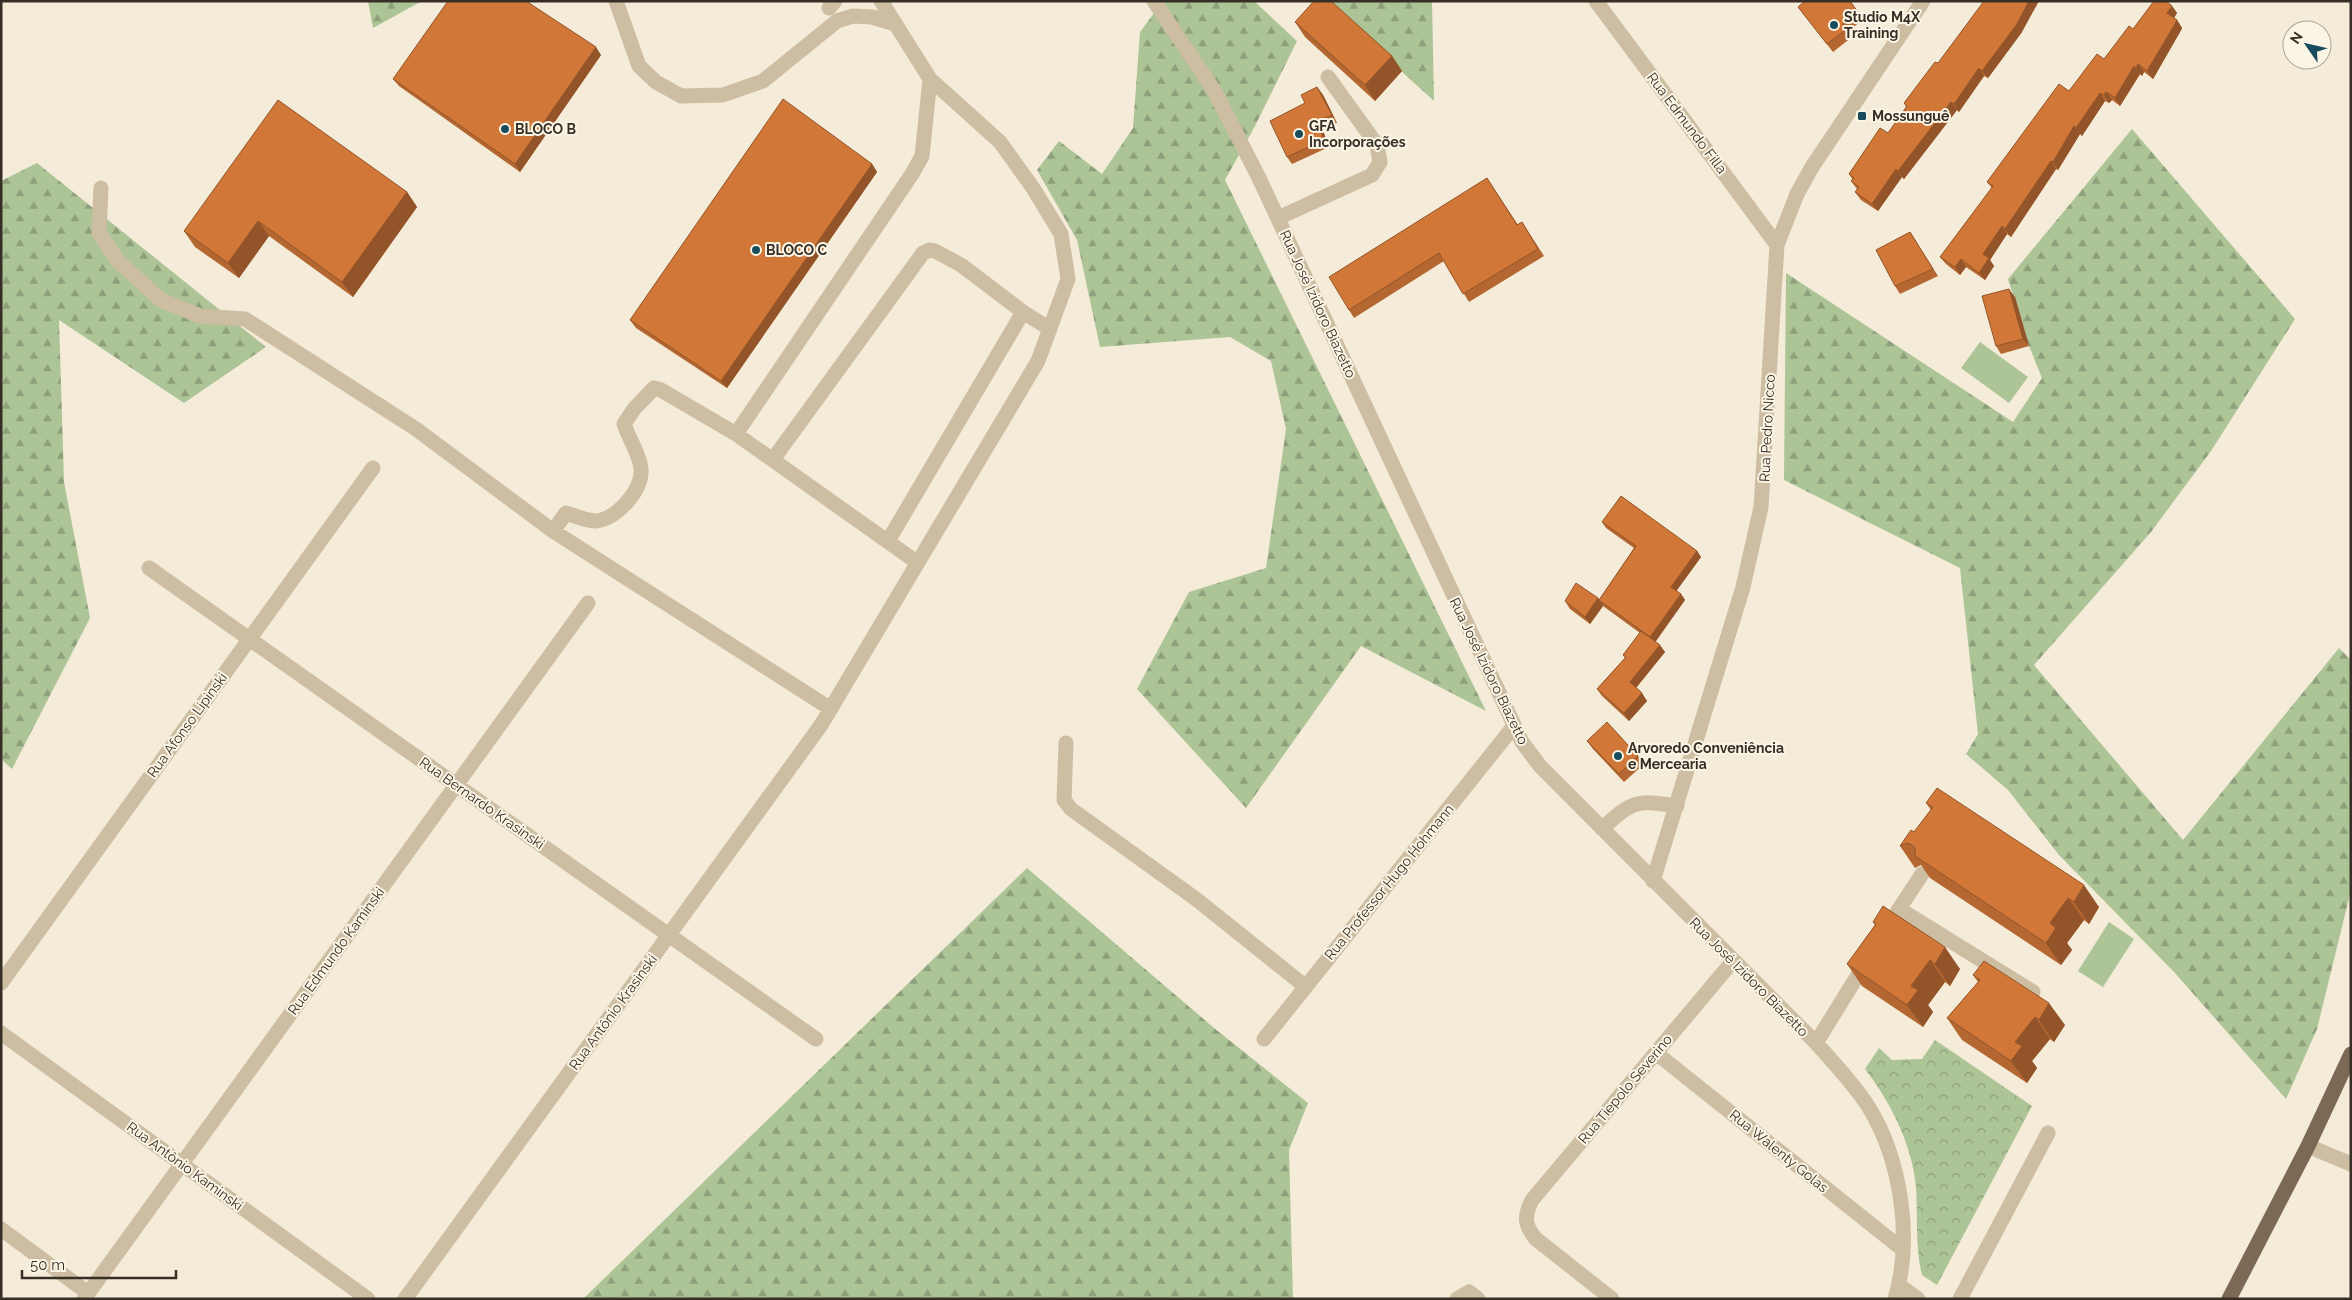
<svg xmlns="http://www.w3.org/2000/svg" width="2352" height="1300" font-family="Raleway,sans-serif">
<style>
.forest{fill:url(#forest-firs)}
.park{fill:url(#park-crowns)}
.pitch{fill:#adc497}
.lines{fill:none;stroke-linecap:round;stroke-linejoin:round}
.minor{stroke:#cdbda3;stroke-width:15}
.major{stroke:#7b6855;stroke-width:15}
.wall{fill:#b46731}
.shaded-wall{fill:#925428}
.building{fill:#d17839;stroke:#925428}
.poi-dot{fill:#184c5c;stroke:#fbf5e5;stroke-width:2}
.labels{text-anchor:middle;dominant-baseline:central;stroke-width:4;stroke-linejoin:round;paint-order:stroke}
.poi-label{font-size:14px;font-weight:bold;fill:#372e26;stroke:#fbf5e5;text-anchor:start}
.street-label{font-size:14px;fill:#372e26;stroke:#fbf5e5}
</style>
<defs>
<pattern id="forest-firs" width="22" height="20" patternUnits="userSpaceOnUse" patternTransform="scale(1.25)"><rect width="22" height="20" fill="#adc497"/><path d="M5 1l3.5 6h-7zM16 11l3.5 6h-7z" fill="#8ea07b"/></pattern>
<pattern id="park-crowns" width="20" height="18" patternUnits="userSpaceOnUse" patternTransform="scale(1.25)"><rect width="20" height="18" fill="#adc497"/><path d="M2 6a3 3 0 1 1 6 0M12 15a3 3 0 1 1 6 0" fill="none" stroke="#8ea07b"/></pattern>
</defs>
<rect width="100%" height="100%" fill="#f4ebd8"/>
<!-- forest -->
<path class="forest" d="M 368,1 L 422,1 L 373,28 Z
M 1163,1 L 1254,1 L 1297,41 L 1255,126 L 1225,180 L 1486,711 L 1361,646 L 1246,808 L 1137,689 L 1189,592 L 1266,568 L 1286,429 L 1271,361 L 1230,337 L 1100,347 L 1077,240 L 1037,170 L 1059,141 L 1102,174 L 1133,128 L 1140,32 Z
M 1331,1 L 1432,1 L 1434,101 L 1332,8 Z
M 2132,129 L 2295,319 L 2211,451 L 2151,532 L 2034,665 L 2183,840 L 2339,648 L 2351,660 L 2351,890 L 2317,1029 L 2286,1099 L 2175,973 L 2059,855 L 2008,790 L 1966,754 L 1978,734 L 1960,568 L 1784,480 L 1786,273 L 2013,422 L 2042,378 L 2029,346 L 2008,279 Z
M 37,163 L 266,347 L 184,403 L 59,320 L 64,482 L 90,618 L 12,769 L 1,759 L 1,181 Z
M 1027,868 L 1214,1028 L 1308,1103 L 1289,1150 L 1293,1299 L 583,1299 Z"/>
<!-- park -->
<path class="park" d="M 1935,1040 L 2032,1106 L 1937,1285 L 1922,1275 C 1915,1247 1918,1217 1916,1187 C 1912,1144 1891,1103 1865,1069 L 1879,1048 L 1892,1060 L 1922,1059 Z"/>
<!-- pitch -->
<path class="pitch" d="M 1980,342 L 2028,377 L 2009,403 L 1961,368 Z
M 2109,922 L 2134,939 L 2103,987 L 2078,971 Z"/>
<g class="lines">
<!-- minor -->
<path class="minor" d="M 616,1 L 639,66 L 656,82 L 681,96 L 723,95 L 763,81 L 837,21 L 853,16 L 872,17 L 895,24
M 1154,1 L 1215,92 L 1259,178 L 1522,742 L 1540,766 L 1816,1043 C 1834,1063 1853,1083 1868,1106 C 1901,1159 1913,1238 1895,1299
M 1596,1 L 1777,245
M 829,8 L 835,1
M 101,188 L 99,233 L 118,261 L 161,300 L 200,316 L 245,319 L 416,429 L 553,531 L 831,709
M 1278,218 L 1372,175 L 1380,162 L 1377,145 L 1328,77
M 736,434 L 918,563
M 774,458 L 923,253 L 930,250 L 935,251 L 961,265 L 1023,312 L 1050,329
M 553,531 L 566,513 C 575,516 586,521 596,521 C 617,519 643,490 641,468 C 639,453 629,439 624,424 L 634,409 L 654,388 L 661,390 L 736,434 L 912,174 L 922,156 L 930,79
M 888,541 L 1023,312
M 149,568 L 816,1039
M 1066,743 L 1064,800 L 1071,809 L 1196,899 L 1306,987
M 1602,829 C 1633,800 1636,800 1677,806
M 1653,881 L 1743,587 L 1761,507 L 1777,245 L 1797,194 L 1812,167 L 1923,1
M 1899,909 L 1922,874
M 1885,932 L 1899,909 L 2033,992
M 1,983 L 373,468
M 1,1033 L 368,1299
M 1264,1039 L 1514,726
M 1816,1043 L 1866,962
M 1656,1053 L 1902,1249
M 2308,1146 L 2351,1164
M 1,1229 L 88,1293
M 1899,1285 L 1918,1299
M 84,1299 L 588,603
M 405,1299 L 821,725 L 1038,361 L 1068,279 L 1061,234 L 1033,188 L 1000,142 L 930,79 L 881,1
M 1457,1299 L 1469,1292 L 1478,1299
M 1612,1299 L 1536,1239 C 1524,1225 1524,1216 1532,1200 L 1733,961
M 1960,1299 L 2048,1133"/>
<!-- major -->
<path class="major" d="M 2229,1299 L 2308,1146 L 2351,1054"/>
</g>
<!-- wall -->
<path class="wall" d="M 2172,6 L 2177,13 L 2174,18 L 2177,20 L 2182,28 L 2180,32 L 2153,79 L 2144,72 L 2142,76 L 2140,74 L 2120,106 L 2112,100 L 2109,103 L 2105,101 L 2082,136 L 2080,134 L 2058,170 L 2056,169 L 2011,237 L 2007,234 L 1990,260 L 1994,266 L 1985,280 L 1966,267 L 1960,275 L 1946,264 L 1940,257 L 1992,188 L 1987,182 L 2069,91 L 2104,59 L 2133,29 Z
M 1798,7 L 1858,12 L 1864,19 L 1848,31 L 1852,37 L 1833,52 Z
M 1295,22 L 1392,56 L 1402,71 L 1375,101 L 1305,37 Z
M 2022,32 L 1988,78 L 1984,76 L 1959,112 L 1957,110 L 1904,179 L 1902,177 L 1878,211 L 1861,200 L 1855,192 L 1857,189 L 1851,181 L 1853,180 L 1849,174 L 1888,133 L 1906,107 L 1904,103 L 1938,63 Z
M 601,55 L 520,172 L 399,86 L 393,79 Z
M 1317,87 L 1323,95 L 1337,123 L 1322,128 L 1329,147 L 1292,164 L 1287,157 L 1305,103 Z
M 872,164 L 877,172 L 727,388 L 636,328 L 630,320 Z
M 1487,178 L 1518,225 L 1522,222 L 1544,256 L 1469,302 L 1444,261 L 1354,318 L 1349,310 Z
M 407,192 L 417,207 L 353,297 L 269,236 L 239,278 L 195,247 L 184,231 Z
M 1910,232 L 1938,276 L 1900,294 L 1895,286 Z
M 2015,297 L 2029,346 L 2001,354 L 1996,346 Z
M 1602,522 L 1697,551 L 1701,557 L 1676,591 L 1681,594 L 1685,600 L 1655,641 L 1665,652 L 1636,688 L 1647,701 L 1629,721 L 1602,696 L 1597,689 L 1625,658 L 1623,655 L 1640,633 L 1603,606 L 1590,624 L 1570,609 L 1565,601 L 1598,598 L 1599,600 L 1634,548 L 1606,528 Z
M 1587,741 L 1638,756 L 1644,764 L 1624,782 L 1593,749 Z
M 1926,803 L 2099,907 L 2089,924 L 2084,920 L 2067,943 L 2072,950 L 2061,965 L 1930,878 L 1921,865 L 1915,868 L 1900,846 L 1914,832 L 1931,810 Z
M 1873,922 L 1960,969 L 1950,986 L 1945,982 L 1928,1005 L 1933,1012 L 1923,1027 L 1862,986 L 1847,964 L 1875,925 Z
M 1973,975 L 2065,1025 L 2054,1042 L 2050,1039 L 2032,1061 L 2037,1068 L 2027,1083 L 1962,1040 L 1947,1018 L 1978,982 Z"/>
<!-- shaded-wall -->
<path class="shaded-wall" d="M 2029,1 L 2039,1 L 2022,32 L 1988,78 L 1982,71 Z
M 2172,6 L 2177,13 L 2172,21 L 2167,13 Z
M 2177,20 L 2182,28 L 2180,32 L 2153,79 L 2147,71 Z
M 596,47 L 601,55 L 520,172 L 515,164 Z
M 1392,56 L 1402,71 L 1375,101 L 1365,85 Z
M 2138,64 L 2144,72 L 2142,76 L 2136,68 Z
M 2134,66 L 2140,74 L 2120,106 L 2115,98 Z
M 1979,68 L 1984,76 L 1959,112 L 1954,104 Z
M 1317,87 L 1323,95 L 1337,123 L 1332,115 Z
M 2106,92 L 2112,100 L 2109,103 L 2104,95 Z
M 2100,93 L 2105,101 L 2082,136 L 2076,128 Z
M 1951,102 L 1957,110 L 1904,179 L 1898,171 Z
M 1317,121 L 1322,128 L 1329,147 L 1324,140 Z
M 2074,126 L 2080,134 L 2058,170 L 2053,162 Z
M 2051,161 L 2056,169 L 2011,237 L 2005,229 Z
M 872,164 L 877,172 L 727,388 L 721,381 Z
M 1896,169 L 1902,177 L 1878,211 L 1872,204 Z
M 407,192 L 417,207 L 353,297 L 342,282 Z
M 258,221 L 269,236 L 239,278 L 228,263 Z
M 2002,226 L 2007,234 L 1990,260 L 1994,266 L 1985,280 L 1979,273 L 1983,254 Z
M 1961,259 L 1966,267 L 1960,275 L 1955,267 Z
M 2009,289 L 2015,297 L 2029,346 L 2023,339 Z
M 1697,551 L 1701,557 L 1675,593 L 1671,587 Z
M 1681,594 L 1685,600 L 1654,644 L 1650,638 Z
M 1598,598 L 1603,606 L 1590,624 L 1585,617 Z
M 1660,645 L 1665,652 L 1635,689 L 1630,682 Z
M 1642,693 L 1647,701 L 1629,721 L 1624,713 Z
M 2084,885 L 2099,907 L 2089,924 L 2074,902 Z
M 2068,898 L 2084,920 L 2067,943 L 2072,950 L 2061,965 L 2046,943 L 2050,923 Z
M 1945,947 L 1960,969 L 1950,986 L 1935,964 Z
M 1930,960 L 1945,982 L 1928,1005 L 1933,1012 L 1923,1027 L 1907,1005 L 1911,986 Z
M 2049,1003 L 2065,1025 L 2054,1042 L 2039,1020 Z
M 2035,1017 L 2050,1039 L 2032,1061 L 2037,1068 L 2027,1083 L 2011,1061 L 2015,1042 Z"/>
<!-- building -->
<path class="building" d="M 448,1 L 526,1 L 596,47 L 515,164 L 393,79 Z
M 1314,1 L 1331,1 L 1392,56 L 1365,85 L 1295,22 Z
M 1805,1 L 1850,1 L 1858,12 L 1843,24 L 1847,29 L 1827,44 L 1798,7 Z
M 1984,1 L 2029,1 L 2017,24 L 1982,71 L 1979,68 L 1954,104 L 1951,102 L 1898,171 L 1896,169 L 1872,204 L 1855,192 L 1859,187 L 1851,181 L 1854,178 L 1849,174 L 1880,128 L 1888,133 L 1907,106 L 1904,103 L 1935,62 L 1938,63 Z
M 2154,1 L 2166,1 L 2172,6 L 2167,13 L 2177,20 L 2175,24 L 2147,71 L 2138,64 L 2136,68 L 2134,66 L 2115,98 L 2106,92 L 2104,95 L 2100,93 L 2076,128 L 2074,126 L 2053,162 L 2051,161 L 2005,229 L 2002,226 L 1983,254 L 1989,258 L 1979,273 L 1961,259 L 1955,267 L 1940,257 L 1993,186 L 1987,182 L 2059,84 L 2069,91 L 2097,54 L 2104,59 L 2129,26 L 2133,29 Z
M 1317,87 L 1332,115 L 1317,121 L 1324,140 L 1287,157 L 1270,121 L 1305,103 L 1301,95 Z
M 783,99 L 872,164 L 721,381 L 630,320 Z
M 278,100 L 407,192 L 342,282 L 258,221 L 228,263 L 184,231 Z
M 1487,178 L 1517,225 L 1522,222 L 1538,249 L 1463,294 L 1439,253 L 1349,310 L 1329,277 Z
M 1910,232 L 1933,269 L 1895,286 L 1876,250 Z
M 2009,289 L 2023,339 L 1996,346 L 1982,296 Z
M 1621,496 L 1697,551 L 1671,587 L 1681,594 L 1650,637 L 1599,600 L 1636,546 L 1602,522 Z
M 1576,583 L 1598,598 L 1585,617 L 1565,601 Z
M 1641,631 L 1660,645 L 1630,682 L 1642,693 L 1624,713 L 1597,689 L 1626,657 L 1623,655 Z
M 1607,722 L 1638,756 L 1619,774 L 1587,741 Z
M 1937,788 L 2084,885 L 2074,902 L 2068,898 L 2050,923 L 2056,928 L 2046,943 L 1915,856 L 1915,848 L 1912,845 L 1907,843 L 1900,846 L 1911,830 L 1914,832 L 1933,807 L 1926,803 Z
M 1883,906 L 1945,947 L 1935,964 L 1930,960 L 1911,986 L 1918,990 L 1907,1005 L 1847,964 L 1876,924 L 1873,922 Z
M 1984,961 L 2049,1003 L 2039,1020 L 2035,1017 L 2015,1042 L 2022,1046 L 2011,1061 L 1947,1018 L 1980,980 L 1973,975 Z"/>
<!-- markers -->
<g class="poi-dot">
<circle cx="1834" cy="25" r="5"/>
<rect x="1857" y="111" width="10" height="10" rx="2.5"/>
<circle cx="505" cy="129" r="5"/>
<circle cx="1299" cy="134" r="5"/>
<circle cx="756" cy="250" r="5"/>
<circle cx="1618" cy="756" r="5"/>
</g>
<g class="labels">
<!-- poi labels -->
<g class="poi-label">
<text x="1844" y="17">Studio M4X<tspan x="1844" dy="16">Training</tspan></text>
<text x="1872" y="116">Mossunguê</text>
<text x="1309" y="126">GFA<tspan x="1309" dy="16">Incorporações</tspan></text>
<text x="515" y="129">BLOCO B</text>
<text x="766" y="250">BLOCO C</text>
<text x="1628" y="748">Arvoredo Conveniência<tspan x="1628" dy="16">e Mercearia</tspan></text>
</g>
<!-- street labels -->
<g class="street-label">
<text transform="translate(1687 123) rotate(53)">Rua Edmundo Filla</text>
<text transform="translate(1318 304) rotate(65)">Rua José Izidoro Biazetto</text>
<text transform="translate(1767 428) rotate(-87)">Rua Pedro Nicco</text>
<text transform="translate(1489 671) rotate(64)">Rua José Izidoro Biazetto</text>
<text transform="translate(187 725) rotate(-54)">Rua Afonso Lipinski</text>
<text transform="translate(482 803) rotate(35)">Rua Bernardo Krasinski</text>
<text transform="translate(1389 882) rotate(-51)">Rua Professor Hugo Hohmann</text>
<text transform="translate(336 951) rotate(-54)">Rua Edmundo Kaminski</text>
<text transform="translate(1749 977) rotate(45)">Rua José Izidoro Biazetto</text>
<text transform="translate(613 1012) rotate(-54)">Rua Antônio Krasinski</text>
<text transform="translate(1625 1089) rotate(-50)">Rua Tiepolo Severino</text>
<text transform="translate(1779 1151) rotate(39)">Rua Walenty Golas</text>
<text transform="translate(185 1166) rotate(36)">Rua Antônio Kaminski</text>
</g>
</g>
<!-- border -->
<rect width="2352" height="1300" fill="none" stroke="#372e26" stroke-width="5"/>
<!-- north arrow -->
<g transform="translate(2307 45) rotate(304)"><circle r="24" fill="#fbf5e5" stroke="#ada599"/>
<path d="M0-4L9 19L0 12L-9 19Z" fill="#184c5c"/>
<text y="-8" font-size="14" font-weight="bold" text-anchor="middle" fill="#372e26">N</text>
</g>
<!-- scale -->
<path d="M22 1270v8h154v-8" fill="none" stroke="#372e26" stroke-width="2.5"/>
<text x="30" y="1270" font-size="15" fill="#372e26" stroke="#fbf5e5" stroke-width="4" paint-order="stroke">50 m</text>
</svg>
